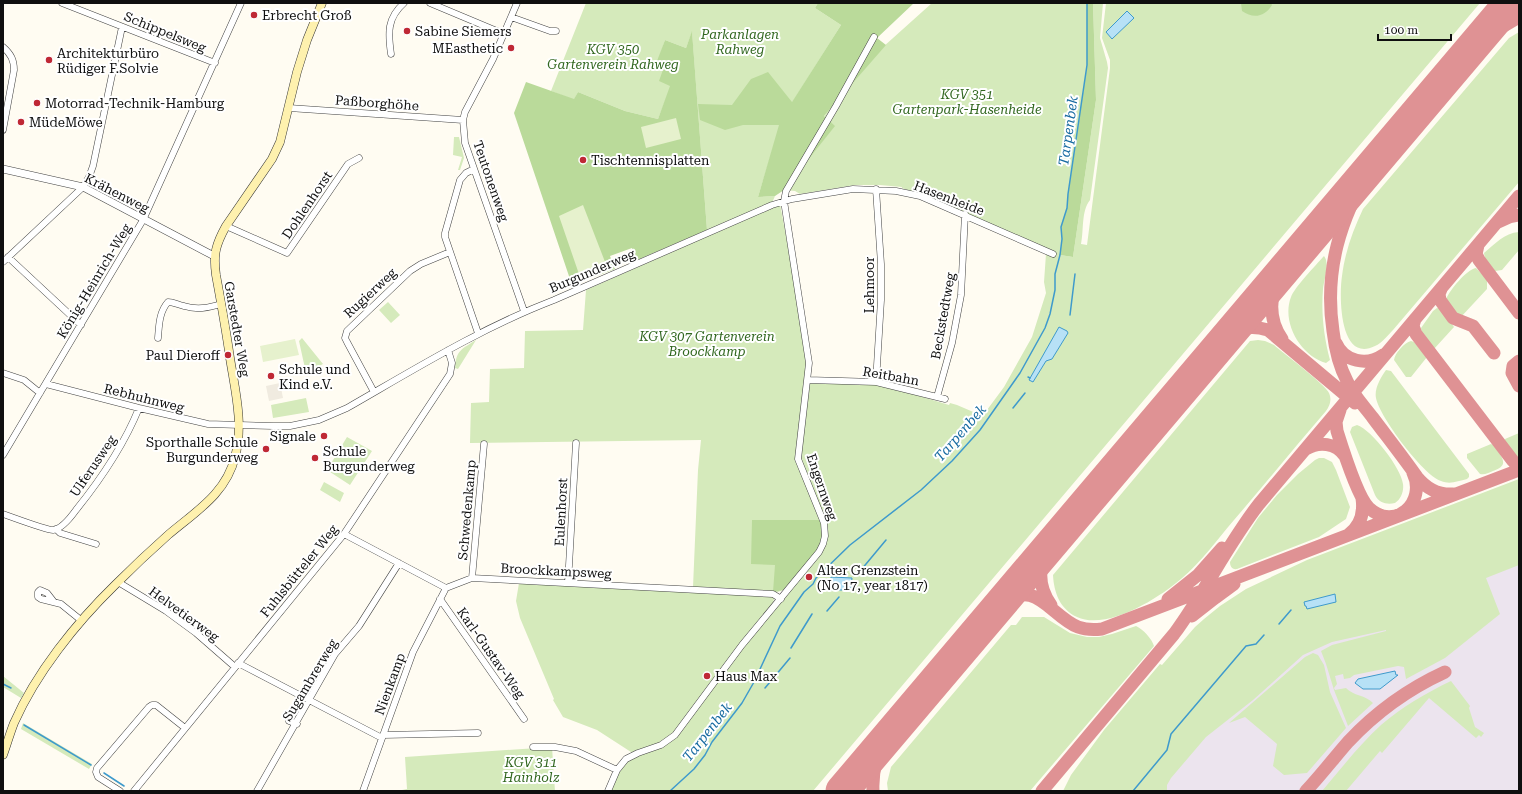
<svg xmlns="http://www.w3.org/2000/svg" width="1522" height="794" font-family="'Roboto Serif',serif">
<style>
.industrial{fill:#ece4ee}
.green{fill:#d5eabb}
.forest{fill:#bada9a}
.pitch{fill:#e6f1cd}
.plaza{fill:#f0ebe0}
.water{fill:#b7e1f6;stroke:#3e9acc}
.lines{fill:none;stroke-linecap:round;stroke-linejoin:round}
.stream{stroke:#3e9acc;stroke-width:1.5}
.taxiway{stroke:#df9294;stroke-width:13}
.runway{stroke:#df9294;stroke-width:33}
.minor-casing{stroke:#424242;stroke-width:7}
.tertiary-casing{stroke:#424242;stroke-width:8}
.secondary-casing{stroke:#313131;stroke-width:9}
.minor{stroke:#fff;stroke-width:6}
.tertiary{stroke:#fff;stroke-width:7}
.secondary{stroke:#fef1ae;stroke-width:8}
.poi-dot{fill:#bf2835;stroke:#fff;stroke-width:1.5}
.labels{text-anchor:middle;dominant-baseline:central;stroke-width:4;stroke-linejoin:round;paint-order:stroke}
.poi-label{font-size:13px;fill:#0f0f0f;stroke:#fff;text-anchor:start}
.street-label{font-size:13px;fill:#0f0f0f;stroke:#fff}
.park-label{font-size:13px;font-style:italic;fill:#31671f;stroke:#fff}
.water-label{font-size:14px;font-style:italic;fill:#186ba1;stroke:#fff}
</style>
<rect width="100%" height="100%" fill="#fffcf2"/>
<!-- industrial -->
<path class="industrial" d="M 1519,557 L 1519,791 L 1153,791 L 1264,667 L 1481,571 Z"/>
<!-- green -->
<path class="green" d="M 586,3 L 818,3 L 815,8 L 841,25 L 778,125 L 780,125 L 758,197 L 775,196 L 772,203 L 707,230 L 692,32 L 686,48 L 665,40 L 658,61 L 665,64 L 671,86 L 658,119 L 625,111 L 578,92 L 574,100 L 551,91 Z
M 932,3 L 1087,3 L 1087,65 L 1068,194 L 1067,208 L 1061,227 L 1062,239 L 1060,255 L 1073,257 L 1096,100 L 1093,3 L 1103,3 L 1100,38 L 1107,62 L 1108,68 L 1090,200 C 1081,211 1084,231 1081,244 L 1087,245 L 1110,68 L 1110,60 L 1102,38 L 1106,3 L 1480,3 L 813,791 L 610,791 C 617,776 620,767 633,757 L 631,752 L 597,730 L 563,717 L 553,700 L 554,699 L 520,618 L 516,601 L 519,583 L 773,596 L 774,599 L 772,608 L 827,536 L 783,590 L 778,592 L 693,587 L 698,470 L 701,440 L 470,443 L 471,403 L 489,402 L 490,369 L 524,368 L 525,331 L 583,330 L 586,290 L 780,204 L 809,359 L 805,382 L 880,384 L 949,405 L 950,403 L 957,405 L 978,414 L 981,408 L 987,410 L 1004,387 L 1032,337 L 1046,293 L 1044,282 L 1046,254 L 911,193 L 910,191 L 902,188 L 902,187 L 880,185 L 855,185 L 800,194 L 795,191 L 784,190 L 834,126 L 824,116 L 883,47 Z
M 1519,32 L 1519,182 L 1393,330 C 1388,335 1382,343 1375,346 C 1339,364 1339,295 1342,276 C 1345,252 1353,230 1363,209 L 1509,38 Z
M 454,137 L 459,137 L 464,158 L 460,170 L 458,170 L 462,157 L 453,155 Z
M 1519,232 L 1519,250 L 1502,270 L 1495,271 L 1485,259 L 1484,253 C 1495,244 1504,233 1519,232 Z
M 1324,256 C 1330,263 1324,280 1323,289 C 1321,314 1324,337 1330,360 L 1326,363 C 1301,356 1281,323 1291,297 C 1294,288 1316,265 1324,256 Z
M 1476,268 L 1487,279 L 1487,289 L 1460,318 L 1446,302 L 1446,299 C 1450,290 1466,270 1476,268 Z
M 388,302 L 400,315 L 391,323 L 379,310 Z
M 1437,308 L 1441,309 L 1454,327 L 1434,349 L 1422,334 L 1421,328 L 1433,311 Z
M 302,338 L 323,364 L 306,373 L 299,341 Z
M 476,340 L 458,369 L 455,368 C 456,350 462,349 476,340 Z
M 1258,340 L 1265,341 L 1274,345 C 1284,354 1325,384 1329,393 C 1332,400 1330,405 1326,411 C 1295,447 1265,484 1234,520 C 1217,540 1201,562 1181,579 C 1159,598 1107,631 1077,617 C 1060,609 1054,593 1053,575 L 1250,341 Z
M 1411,341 L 1414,342 L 1427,357 L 1411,377 L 1406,377 L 1394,360 C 1395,353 1404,343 1411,341 Z
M 1386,370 L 1391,371 L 1469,474 L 1469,477 L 1467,479 C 1458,481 1450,485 1441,481 C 1423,475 1379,416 1376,398 C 1374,389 1381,377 1386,370 Z
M 306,398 L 309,412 L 273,418 L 271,405 Z
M 1357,425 C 1372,430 1401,468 1403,484 C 1404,491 1401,499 1395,503 C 1387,505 1379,503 1375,495 L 1350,432 L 1352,427 Z
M 1519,433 L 1519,459 L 1504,441 L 1505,439 Z
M 347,437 L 372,451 L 350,485 L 327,470 Z
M 1491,444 L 1495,446 C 1502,458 1510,465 1493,471 C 1488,473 1485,475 1480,474 L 1467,458 L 1467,454 Z
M 1319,458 L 1324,458 L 1332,462 L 1336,470 L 1350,507 L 1346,519 L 1319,537 L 1237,569 C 1232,570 1230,566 1230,562 L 1258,518 L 1277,495 L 1298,474 L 1315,460 Z
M 1519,479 L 1519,565 L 1486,578 L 1500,614 L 1445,658 L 1406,679 L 1404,667 L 1398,666 L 1354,675 L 1350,678 L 1344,679 L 1343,674 L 1335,676 L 1337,684 L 1334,688 L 1335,690 L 1346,688 C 1353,696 1366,695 1373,703 L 1348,726 L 1334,690 L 1326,664 L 1321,651 L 1332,645 L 1386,631 L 1386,630 L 1332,642 L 1303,655 L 1253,700 L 1206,737 L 1171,778 L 1167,785 L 1167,791 L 1063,791 L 1071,775 L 1104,730 L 1160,664 L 1162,665 L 1195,627 L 1204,619 L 1220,606 L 1246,589 L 1307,560 Z
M 324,482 L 344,493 L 340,502 L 320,490 Z
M 1022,617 L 1044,617 L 1070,633 L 1087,637 L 1099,637 L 1112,634 L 1136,626 C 1143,629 1152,639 1154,646 L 1030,791 L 888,791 L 887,783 L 891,767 L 1011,625 L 1016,625 Z
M 1313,653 L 1318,655 L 1324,665 L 1330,692 L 1346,728 L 1307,773 L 1284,775 L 1273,766 L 1277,744 L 1245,717 L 1229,723 L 1305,657 Z
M 3,676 L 24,693 L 21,698 L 3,687 Z
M 1451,681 L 1470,706 L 1469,708 L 1475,727 L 1484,733 L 1481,737 L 1479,735 L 1476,738 L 1429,698 L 1382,753 L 1380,751 L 1346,791 L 1322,791 C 1341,769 1359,745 1381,725 C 1402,707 1426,693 1451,681 Z
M 23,723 L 92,764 L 89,769 L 21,729 Z
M 552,747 L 555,791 L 397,791 L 407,789 L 405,757 Z"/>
<!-- forest -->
<path class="forest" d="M 818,3 L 914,3 L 877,38 L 886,45 L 824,116 L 835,126 L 784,190 L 775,196 L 758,197 L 779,125 L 743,125 L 725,130 L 700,120 L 698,104 L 732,105 L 751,79 L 768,72 L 792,102 L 841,25 L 815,8 Z
M 1087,3 L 1093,3 L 1096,100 L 1073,257 L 1060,255 L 1062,239 L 1061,227 L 1067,208 L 1068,194 L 1087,65 Z
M 1241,3 L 1271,3 L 1272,5 C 1265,17 1253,19 1242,11 Z
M 692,31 L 707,230 L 637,260 L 632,248 L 610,256 L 615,269 L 572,285 L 514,113 L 526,82 L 574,99 L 578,92 L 625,111 L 658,119 L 670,86 L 659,81 L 665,64 L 657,61 L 665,40 L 686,48 Z
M 752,520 L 821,520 L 823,536 L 817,551 L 783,590 L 773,592 L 775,565 L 751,564 Z"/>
<!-- pitch -->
<path class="pitch" d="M 676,118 L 681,139 L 646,148 L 641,127 Z
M 583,205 L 607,267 L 580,277 L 559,216 Z
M 295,339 L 299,355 L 263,362 L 260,346 Z"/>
<!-- plaza -->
<path class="plaza" d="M 280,383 L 283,398 L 269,401 L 266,386 Z"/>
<!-- water -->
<path class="water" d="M 1127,11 L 1134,18 L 1112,39 L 1106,32 Z
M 1059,327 L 1067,331 L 1068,333 L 1052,359 L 1046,361 L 1033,382 L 1029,380 Z
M 831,577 L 852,578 L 851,587 L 850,590 L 831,590 Z
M 1335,594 L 1336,602 L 1307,609 L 1306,606 L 1305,606 L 1304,602 Z
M 1395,671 L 1396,675 L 1398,675 L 1380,689 L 1363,689 L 1355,683 L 1358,679 Z"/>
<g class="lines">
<!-- stream -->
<path class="stream" d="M 1070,315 L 1075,274
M 1028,377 L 1030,378
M 1013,408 L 1025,393
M 861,570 L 886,540
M 827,611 L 839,597
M 1279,624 L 1291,610
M 791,648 L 812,614
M 3,684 L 11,688
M 765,688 L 790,658
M 24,725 L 91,765
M 104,773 L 124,786
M 670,791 L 694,769 L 705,755 L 712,742 L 742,703 L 754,682 L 780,626 L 804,592 L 813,584 L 816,578 L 850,545 L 921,490 L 952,461 L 980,430 L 1020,373 L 1045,328 L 1050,314 L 1055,290 L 1055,274 L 1060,255 L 1062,239 L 1061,227 L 1067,208 L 1068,194 L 1087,65 L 1087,3
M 1133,791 L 1167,750 L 1171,734 L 1246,646 L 1256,644 L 1264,635"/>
<!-- taxiway -->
<path class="taxiway" d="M 1465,55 L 1492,33 L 1519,17
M 1372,166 C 1340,218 1324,271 1333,331 C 1335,348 1339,366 1347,381 C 1353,395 1364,406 1373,418 C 1388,438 1403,457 1417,477 C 1426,488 1438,495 1453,494
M 1498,222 L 1509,217 L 1519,215
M 1478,245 L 1476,254 L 1479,260 L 1519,313
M 1281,273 C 1269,295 1268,319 1282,339
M 1441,289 L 1439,294 L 1440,300 L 1453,318 L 1473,326 L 1494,353
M 1415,319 L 1413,326 L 1416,334 L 1513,461 L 1519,467
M 1227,337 C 1240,327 1252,325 1268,330 L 1355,403
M 1336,343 C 1344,362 1367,366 1383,355
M 1519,361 L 1513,366 L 1512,373 L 1519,386
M 1340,410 L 1336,422 L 1337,431 C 1342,447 1358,498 1369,508 C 1395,532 1427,502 1413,473
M 1306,449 C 1319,441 1336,443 1345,456
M 1348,535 C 1361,526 1364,512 1362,498
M 1047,549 C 1038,568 1038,587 1051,605
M 1168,599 L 1198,575 L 1222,548
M 999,606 C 1035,575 1050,616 1078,627 C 1086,630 1094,630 1102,629 L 1519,470
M 1192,616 L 1215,598 L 1234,584
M 873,791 C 872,772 876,757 884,741
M 1042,791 L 1174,634 C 1205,592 1227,545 1259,504 L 1519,196
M 1306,791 C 1321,775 1334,758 1348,742 C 1376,712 1408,689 1445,672"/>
<!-- runway -->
<path class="runway" d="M 842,791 L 1510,3"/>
<defs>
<path id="minor" d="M 62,3 L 215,63
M 430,3 L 504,34
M 517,3 L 493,59 L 465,112 L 463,120 L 465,143 L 524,311
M 511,17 L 550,31 L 556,31
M 3,47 C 11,54 14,60 14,70 L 3,130
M 391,54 C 388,33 387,18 404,3
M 289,108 L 463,120
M 474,169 L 466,173 L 460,180 L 445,233 L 445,237 L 478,333
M 226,226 L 287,253 L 348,164 L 359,158
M 8,257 L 81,325
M 3,262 L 83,187 L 89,177 L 93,166 L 122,27
M 158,338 C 159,326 159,312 168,302 C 174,302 178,305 184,306 C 197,310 208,308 221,304
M 3,373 L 24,380 L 40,393
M 808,380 L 876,382 L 945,399
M 876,382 L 881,300 L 881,264 L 876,189
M 46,384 L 139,408 L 208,424 L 273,426 L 290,426 L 319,420 L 347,408 C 415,369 481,328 554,300 L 772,205 L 792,199 L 853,189 L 896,191 L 920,196 L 1053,254
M 374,392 L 347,342 L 345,338 L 347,331 L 410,271 L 421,264 L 450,252
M 937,397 L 952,343 L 961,295 L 965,214
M 3,455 L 143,220 L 241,3
M 3,514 C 12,517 46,530 53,530 C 62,529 71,517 76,510 C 101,479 124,445 139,408
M 56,529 L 60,533 L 96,544
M 344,534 L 446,588 L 472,578 L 773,594 L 781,599
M 472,578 L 484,444
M 118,582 L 166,611 L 196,633 L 235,667
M 568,583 L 576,443
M 440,599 L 524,719
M 54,602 L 47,593 L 40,590 L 38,592 L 38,597 L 41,599 L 61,604 L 82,621
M 238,663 L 382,738
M 289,721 L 297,724
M 383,735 L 478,733
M 533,747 L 555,747 L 576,751 L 617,770
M 120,791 L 98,777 L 96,772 L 97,768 L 149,707 L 152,705 L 156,705 L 185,728
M 134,791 L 344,534 L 450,374 L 452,363 L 448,350
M 257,791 L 335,654 L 359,626 L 399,563
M 363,791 L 413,652 L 446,588
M 608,791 L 617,770 L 626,759 L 638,753 L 661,745 L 675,735 L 742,645 L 819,552 L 823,544 L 825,536 L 824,523 L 798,459 L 809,363 L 784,201 L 786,191 L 836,106 L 874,37"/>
<path id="tertiary" d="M 3,169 L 83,187 L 214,256"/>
<path id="secondary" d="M 3,755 C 7,744 10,733 14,723 C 36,673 76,623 115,585 C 132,568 150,551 168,535 C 195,512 226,494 235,457 C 244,424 235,390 230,358 C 226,330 221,302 216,275 C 213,254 216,244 226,226 L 272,159 L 280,142 L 297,72 L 307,40 L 322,3"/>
</defs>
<!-- minor casing -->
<use href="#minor" class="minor-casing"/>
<!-- tertiary casing -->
<use href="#tertiary" class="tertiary-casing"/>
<!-- secondary casing -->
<use href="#secondary" class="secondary-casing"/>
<!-- minor -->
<use href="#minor" class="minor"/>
<!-- tertiary -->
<use href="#tertiary" class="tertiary"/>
<!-- secondary -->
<use href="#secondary" class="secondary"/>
</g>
<!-- markers -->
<g class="poi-dot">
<circle cx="254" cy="15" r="4"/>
<circle cx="407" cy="31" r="4"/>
<circle cx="511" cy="48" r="4"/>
<circle cx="49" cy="60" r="4"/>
<circle cx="37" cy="103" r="4"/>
<circle cx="21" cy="122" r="4"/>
<circle cx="583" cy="160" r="4"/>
<circle cx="228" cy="355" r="4"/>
<circle cx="271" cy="376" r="4"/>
<circle cx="324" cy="436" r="4"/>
<circle cx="266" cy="449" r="4"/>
<circle cx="315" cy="458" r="4"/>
<circle cx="809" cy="577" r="4"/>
<circle cx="707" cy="676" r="4"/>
</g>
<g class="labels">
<!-- poi labels -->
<g class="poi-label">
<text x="262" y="15">Erbrecht Groß</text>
<text x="415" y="31">Sabine Siemers</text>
<text x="503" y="48" text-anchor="end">MEasthetic</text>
<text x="57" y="53">Architekturbüro<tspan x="57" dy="15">Rüdiger F.Solvie</tspan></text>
<text x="45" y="103">Motorrad-Technik-Hamburg</text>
<text x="29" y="122">MüdeMöwe</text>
<text x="591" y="160">Tischtennisplatten</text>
<text x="220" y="355" text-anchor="end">Paul Dieroff</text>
<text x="279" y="369">Schule und<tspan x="279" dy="15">Kind e.V.</tspan></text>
<text x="316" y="436" text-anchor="end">Signale</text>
<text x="258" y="442" text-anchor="end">Sporthalle Schule<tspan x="258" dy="15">Burgunderweg</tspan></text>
<text x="323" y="451">Schule<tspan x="323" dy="15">Burgunderweg</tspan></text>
<text x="817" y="570">Alter Grenzstein<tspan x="817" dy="15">(No 17, year 1817)</tspan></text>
<text x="715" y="676">Haus Max</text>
</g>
<!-- street labels -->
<g class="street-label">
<text transform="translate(165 32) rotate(22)">Schippelsweg</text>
<text transform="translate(377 103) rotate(4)">Paßborghöhe</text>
<text transform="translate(491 181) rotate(71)">Teutonenweg</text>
<text transform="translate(117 193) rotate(27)">Krähenweg</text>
<text transform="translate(949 198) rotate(21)">Hasenheide</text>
<text transform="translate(307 205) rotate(-56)">Dohlenhorst</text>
<text transform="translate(592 271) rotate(-23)">Burgunderweg</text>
<text transform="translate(94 281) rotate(-59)">König-Heinrich-Weg</text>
<text transform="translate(869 285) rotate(-90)">Lehmoor</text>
<text transform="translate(370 293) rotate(-43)">Rugierweg</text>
<text transform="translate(943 316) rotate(-80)">Beckstedtweg</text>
<text transform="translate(237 329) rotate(80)">Garstedter Weg</text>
<text transform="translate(891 376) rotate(10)">Reitbahn</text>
<text transform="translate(144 398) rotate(14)">Rebhuhnweg</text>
<text transform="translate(93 466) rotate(-56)">Ulferusweg</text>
<text transform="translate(822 487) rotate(71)">Engernweg</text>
<text transform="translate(467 510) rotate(-85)">Schwedenkamp</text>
<text transform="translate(561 512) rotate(-87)">Eulenhorst</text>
<text transform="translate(299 571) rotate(-51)">Fuhlsbütteler Weg</text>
<text transform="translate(556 571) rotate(3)">Broockkampsweg</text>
<text transform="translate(184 614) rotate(36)">Helvetierweg</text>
<text transform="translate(491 653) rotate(55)">Karl-Gustav-Weg</text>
<text transform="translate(310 680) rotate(-59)">Sugambrerweg</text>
<text transform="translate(390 684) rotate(-70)">Nienkamp</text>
</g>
<!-- park labels -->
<g class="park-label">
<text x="740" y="34">Parkanlagen<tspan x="740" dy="15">Rahweg</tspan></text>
<text x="613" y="49">KGV 350<tspan x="613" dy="15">Gartenverein Rahweg</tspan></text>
<text x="967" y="94">KGV 351<tspan x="967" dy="15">Gartenpark-Hasenheide</tspan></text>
<text x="707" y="336">KGV 307 Gartenverein<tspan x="707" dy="15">Broockkamp</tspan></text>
<text x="531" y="762">KGV 311<tspan x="531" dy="15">Hainholz</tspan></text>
</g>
<!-- water labels -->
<g class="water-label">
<text transform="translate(1068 131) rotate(-82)">Tarpenbek</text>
<text transform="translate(960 433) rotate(-49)">Tarpenbek</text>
<text transform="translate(707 732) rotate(-52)">Tarpenbek</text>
</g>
</g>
<!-- border -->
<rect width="1522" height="794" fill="none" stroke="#0f0f0f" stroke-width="8"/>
<!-- scale -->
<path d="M1378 34v6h73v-6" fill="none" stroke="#0f0f0f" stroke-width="2"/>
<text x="1384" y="34" font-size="12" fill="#0f0f0f" stroke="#ffffff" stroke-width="3" paint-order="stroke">100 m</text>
</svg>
